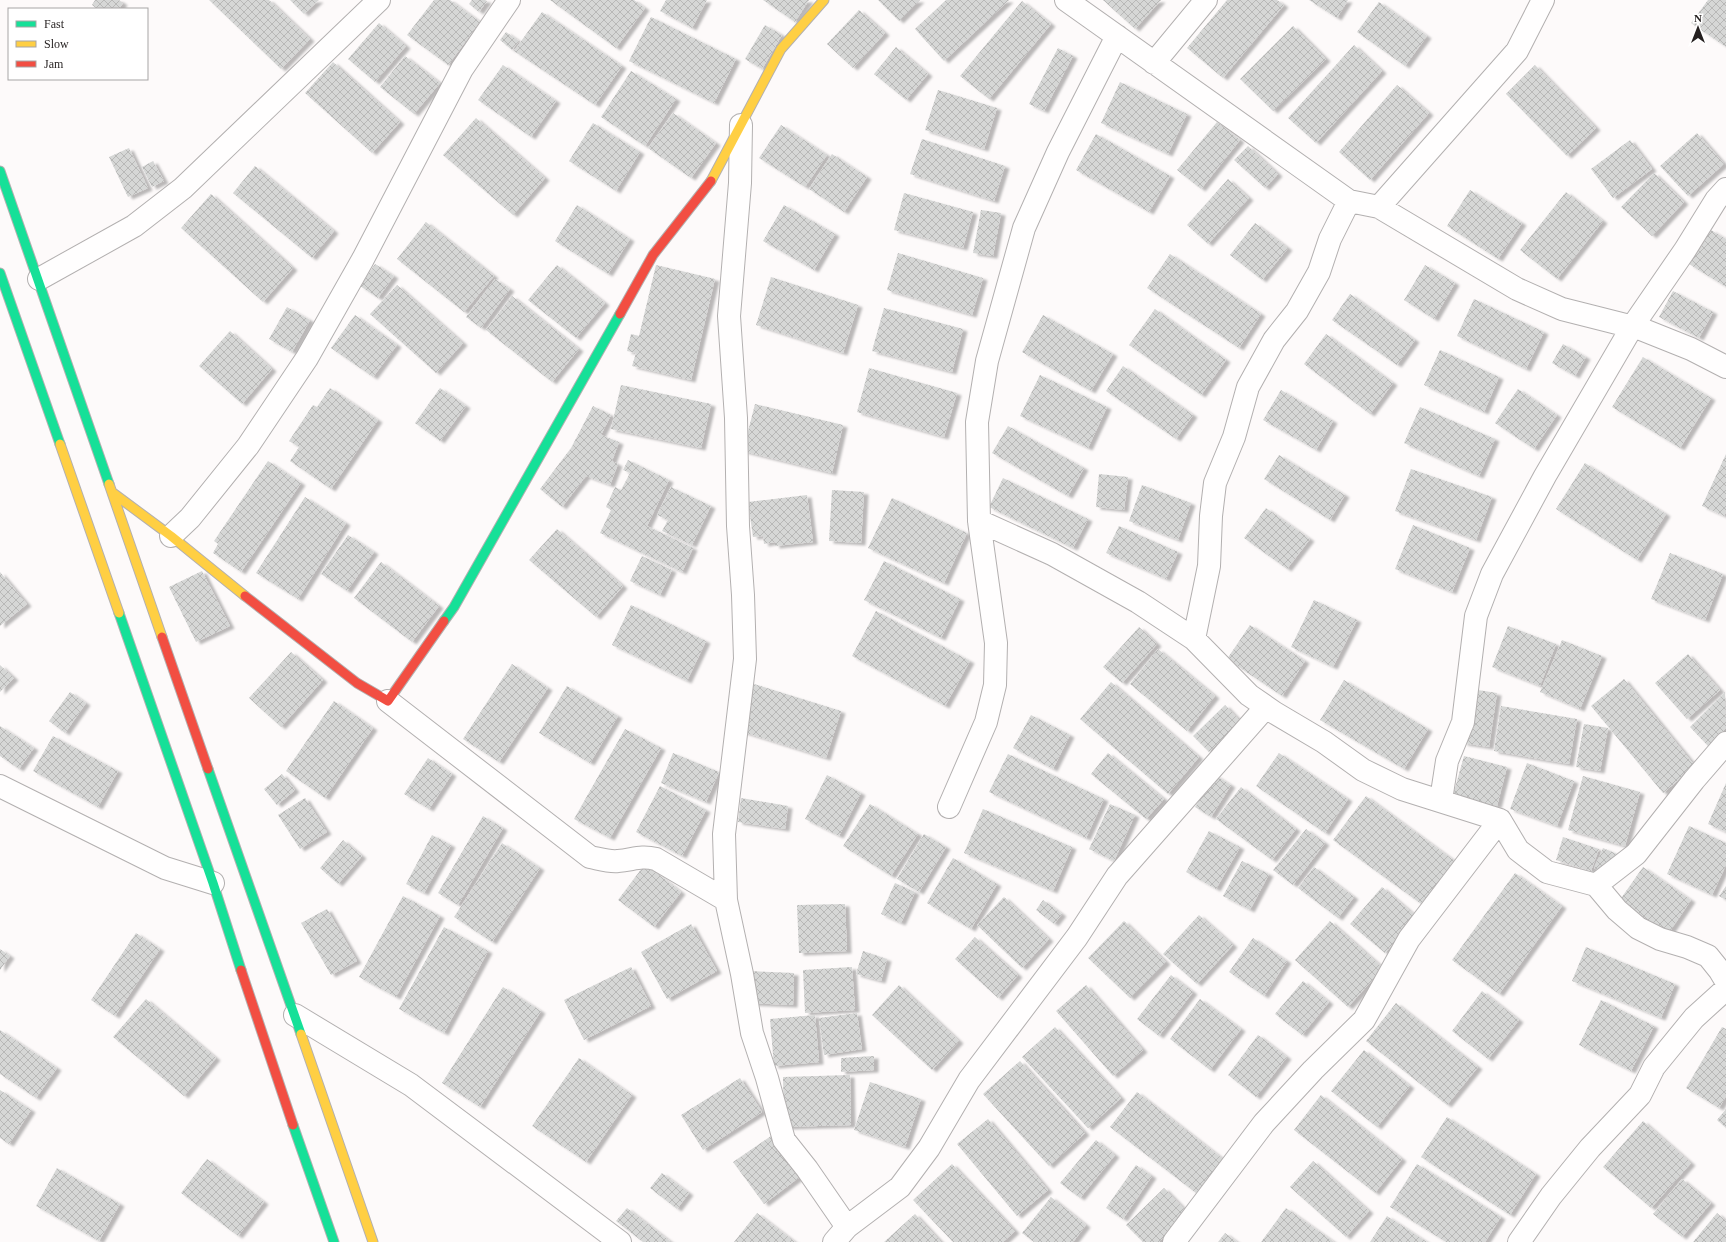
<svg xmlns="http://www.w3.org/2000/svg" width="1726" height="1242" font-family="'Times New Roman',serif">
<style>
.building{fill:url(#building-cross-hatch);filter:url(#shadow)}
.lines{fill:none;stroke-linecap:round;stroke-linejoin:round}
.street-casing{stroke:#b3b0b0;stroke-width:24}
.fast-casing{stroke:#b3b0b0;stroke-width:11}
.slow-casing{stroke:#b3b0b0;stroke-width:11}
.jam-casing{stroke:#b3b0b0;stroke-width:11}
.street{stroke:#fffefe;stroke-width:22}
.fast{stroke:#16e098;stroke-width:9}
.slow{stroke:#ffcf43;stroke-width:9}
.jam{stroke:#f24e42;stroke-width:9}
</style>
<defs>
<pattern id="building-cross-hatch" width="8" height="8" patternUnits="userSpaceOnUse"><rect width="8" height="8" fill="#d6d7d6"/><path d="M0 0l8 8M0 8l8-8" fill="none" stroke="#b8b8b7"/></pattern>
<filter id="shadow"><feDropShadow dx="4.5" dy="2.5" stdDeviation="1" flood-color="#0004"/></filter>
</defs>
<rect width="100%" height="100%" fill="#fdfafa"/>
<!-- building -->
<path class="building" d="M 95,0 L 119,0 L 123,3 L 119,9 L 97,9 L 92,5 Z
M 209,0 L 269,0 L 310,39 L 281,69 Z
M 290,0 L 319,0 L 304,14 Z
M 434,0 L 450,0 L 480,22 L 448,65 L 407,35 Z
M 472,0 L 485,0 L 487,1 L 479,12 L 469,4 Z
M 550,0 L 634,0 L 645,8 L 616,48 Z
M 666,0 L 707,0 L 692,28 L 660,11 Z
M 763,0 L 809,0 L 795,22 Z
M 878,0 L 920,0 L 899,21 Z
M 946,0 L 1009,0 L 944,61 L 915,29 Z
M 1103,0 L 1161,0 L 1135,29 Z
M 1227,0 L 1277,0 L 1284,5 L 1223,78 L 1187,48 Z
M 1309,0 L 1348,0 L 1337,18 Z
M 1708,0 L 1726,0 L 1726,47 L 1691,23 Z
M 1022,1 L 1051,24 L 989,99 L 960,76 Z
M 1379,2 L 1427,36 L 1405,66 L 1357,32 Z
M 859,10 L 885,33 L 853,68 L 827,44 Z
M 542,12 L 622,66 L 595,105 L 514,51 Z
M 651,17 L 736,59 L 714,103 L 629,61 Z
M 379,23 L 406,46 L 375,82 L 348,59 Z
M 765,25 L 782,35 L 762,69 L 745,59 Z
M 1293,26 L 1326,59 L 1273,111 L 1240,79 Z
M 506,32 L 519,41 L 512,50 L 500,40 Z
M 1354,45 L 1382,71 L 1316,143 L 1288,118 Z
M 896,47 L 928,74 L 906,100 L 874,74 Z
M 1058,48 L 1073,56 L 1044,111 L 1029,104 Z
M 405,56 L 440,83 L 414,114 L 380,87 Z
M 333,62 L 400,122 L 372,153 L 305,93 Z
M 503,65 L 556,101 L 531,137 L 478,100 Z
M 1535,65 L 1596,128 L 1567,156 L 1506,94 Z
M 631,71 L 676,99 L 645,146 L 601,117 Z
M 1120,82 L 1187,114 L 1168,154 L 1101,123 Z
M 1397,85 L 1429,113 L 1370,180 L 1339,152 Z
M 938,90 L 997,108 L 984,149 L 925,130 Z
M 673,113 L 716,143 L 691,178 L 648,148 Z
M 476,118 L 545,178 L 513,215 L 443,155 Z
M 1217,122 L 1240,140 L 1201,189 L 1177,170 Z
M 593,123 L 640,152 L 616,191 L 569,161 Z
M 781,125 L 827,155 L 805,187 L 759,158 Z
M 1697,133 L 1724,164 L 1688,196 L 1660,166 Z
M 1096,134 L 1170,176 L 1149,212 L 1076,170 Z
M 922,139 L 1005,166 L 994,201 L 910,174 Z
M 1630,140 L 1652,169 L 1613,198 L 1591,169 Z
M 1248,146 L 1278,174 L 1265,188 L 1234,160 Z
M 129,148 L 148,188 L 128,197 L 109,157 Z
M 832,154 L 867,177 L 844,212 L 809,189 Z
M 153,161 L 164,181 L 152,187 L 142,167 Z
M 255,166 L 334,231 L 312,258 L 233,193 Z
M 1654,173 L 1684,202 L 1652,236 L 1621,207 Z
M 1228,179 L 1249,198 L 1208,244 L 1187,225 Z
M 1470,190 L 1522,223 L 1498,259 L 1447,226 Z
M 1566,192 L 1603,221 L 1557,279 L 1520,250 Z
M 904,193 L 973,212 L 963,248 L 894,230 Z
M 211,194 L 293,268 L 263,302 L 181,228 Z
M 577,205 L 630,239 L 608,274 L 555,241 Z
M 784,205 L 835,234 L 814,270 L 763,241 Z
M 981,210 L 1001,213 L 993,256 L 973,253 Z
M 426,222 L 494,276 L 464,312 L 397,259 Z
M 1255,223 L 1288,248 L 1262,280 L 1230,255 Z
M 1711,230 L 1726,239 L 1726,287 L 1689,264 Z
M 898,253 L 983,278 L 972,315 L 887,290 Z
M 1170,254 L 1261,314 L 1239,348 L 1147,288 Z
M 375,264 L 394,276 L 378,298 L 360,286 Z
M 557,265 L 605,303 L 576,338 L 528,300 Z
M 656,265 L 715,279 L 691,380 L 632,366 L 636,353 L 627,351 L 631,334 L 639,336 Z
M 1425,265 L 1455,283 L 1434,319 L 1404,300 Z
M 771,277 L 858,305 L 843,353 L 756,325 Z
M 495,279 L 510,289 L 481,328 L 466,317 Z
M 397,285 L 463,343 L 436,373 L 370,314 Z
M 1673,291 L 1713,312 L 1699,338 L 1659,317 Z
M 1350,294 L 1415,340 L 1397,365 L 1332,320 Z
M 512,296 L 579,349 L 552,382 L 486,330 Z
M 1474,299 L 1544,332 L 1526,369 L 1457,336 Z
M 287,307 L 310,320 L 292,352 L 269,339 Z
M 884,308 L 963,329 L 952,372 L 872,351 Z
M 1155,309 L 1226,360 L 1201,395 L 1129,345 Z
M 355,315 L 397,345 L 373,377 L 331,348 Z
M 1043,315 L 1113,354 L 1091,391 L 1022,352 Z
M 230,331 L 272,369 L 242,404 L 199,366 Z
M 1326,334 L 1393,383 L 1370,414 L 1304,364 Z
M 1563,344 L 1586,357 L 1575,376 L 1552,363 Z
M 1440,350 L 1499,377 L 1484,412 L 1424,385 Z
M 1643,357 L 1711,398 L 1680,448 L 1612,407 Z
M 1123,366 L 1193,415 L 1176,439 L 1106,391 Z
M 869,368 L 957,393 L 944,437 L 857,412 Z
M 1040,375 L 1107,407 L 1088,448 L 1020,416 Z
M 621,385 L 711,404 L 701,448 L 611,429 Z
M 330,388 L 378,420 L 331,489 L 290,461 L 299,447 L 289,441 L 313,405 L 317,407 Z
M 440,388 L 466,406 L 440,441 L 415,423 Z
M 1518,389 L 1557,415 L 1534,449 L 1495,423 Z
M 1281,390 L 1333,421 L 1316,450 L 1263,420 Z
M 755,404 L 843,425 L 832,473 L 743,451 Z
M 593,406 L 611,415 L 601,435 L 619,442 L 612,461 L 618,464 L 610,485 L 586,476 L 562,507 L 540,489 L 571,448 Z
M 1420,407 L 1495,439 L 1479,476 L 1404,443 Z
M 1008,426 L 1084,468 L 1068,496 L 992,453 Z
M 1726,454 L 1726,512 L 1724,516 L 1702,506 Z
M 1279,455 L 1345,495 L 1330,520 L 1264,479 Z
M 628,460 L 669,480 L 647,526 L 693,548 L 682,572 L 600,533 L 611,510 L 606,507 L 615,487 L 621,490 L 630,473 L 623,470 Z
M 268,461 L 301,483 L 241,572 L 213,553 L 218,544 L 214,541 Z
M 1585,463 L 1666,514 L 1637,560 L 1556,509 Z
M 1411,469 L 1492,497 L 1476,540 L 1395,511 Z
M 1099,474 L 1128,477 L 1124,510 L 1096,507 Z
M 1003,478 L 1088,519 L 1073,548 L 989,507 Z
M 1142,485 L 1191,503 L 1178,540 L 1129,521 Z
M 671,487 L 711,506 L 692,545 L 662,531 L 668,520 L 657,515 Z
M 832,490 L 864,492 L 861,543 L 829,541 Z
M 807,495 L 813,542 L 775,546 L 775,542 L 764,544 L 763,536 L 753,537 L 748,502 Z
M 305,497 L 346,523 L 298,599 L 256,573 Z
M 892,498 L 967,533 L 944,583 L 868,548 Z
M 1266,508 L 1310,539 L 1287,569 L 1244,538 Z
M 1413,525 L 1470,548 L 1452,592 L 1395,569 Z
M 1119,526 L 1178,552 L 1166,579 L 1106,553 Z
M 557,529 L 623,586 L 596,617 L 529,560 Z
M 348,535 L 374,552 L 347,591 L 321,574 Z
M 1670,553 L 1723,574 L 1705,620 L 1651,599 Z
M 642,556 L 672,570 L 660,595 L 630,581 Z
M 884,561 L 960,599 L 941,638 L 864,600 Z
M 381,562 L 439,606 L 412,642 L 354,598 Z
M 202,571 L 230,626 L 196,642 L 169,587 Z
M 0,572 L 27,604 L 0,626 Z
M 1314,600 L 1357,620 L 1333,667 L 1291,647 Z
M 631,605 L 706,641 L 687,681 L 612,645 Z
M 876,611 L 970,661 L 945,706 L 852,656 Z
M 1250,625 L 1305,661 L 1282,696 L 1227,659 Z
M 1508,626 L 1556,644 L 1540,686 L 1492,667 Z
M 1139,627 L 1157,644 L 1122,683 L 1103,667 Z
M 1562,640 L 1602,656 L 1580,709 L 1540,692 Z
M 1158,649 L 1215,696 L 1187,731 L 1130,684 Z
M 291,652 L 323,680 L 281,727 L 249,698 Z
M 1688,654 L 1720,690 L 1687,719 L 1655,683 Z
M 512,664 L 548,688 L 499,762 L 463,739 Z
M 0,665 L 14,678 L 0,692 Z
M 1624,679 L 1695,766 L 1663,793 L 1591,706 Z
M 1344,680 L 1428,729 L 1404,769 L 1320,720 Z
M 1111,682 L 1199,757 L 1168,794 L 1080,719 Z
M 754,684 L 841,711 L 826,758 L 740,731 Z
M 567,686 L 618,716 L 590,763 L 539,733 Z
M 1471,689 L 1497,693 L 1489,747 L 1463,743 Z
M 70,692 L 86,703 L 65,733 L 49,721 Z
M 1725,692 L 1726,728 L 1708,746 L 1690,727 Z
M 334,701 L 373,728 L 325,798 L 286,771 Z
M 1225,705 L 1240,721 L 1209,752 L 1193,736 Z
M 1501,706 L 1577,719 L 1569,764 L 1494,751 Z
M 1031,715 L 1070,735 L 1053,769 L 1013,748 Z
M 1584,724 L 1608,728 L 1600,771 L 1576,767 Z
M 0,726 L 34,748 L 19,769 L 0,756 Z
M 625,729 L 661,748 L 610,838 L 574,819 Z
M 53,736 L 118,771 L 98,807 L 33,771 Z
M 673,753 L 719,772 L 706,802 L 661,783 Z
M 1108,753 L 1164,799 L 1146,819 L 1091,774 Z
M 1279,753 L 1348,799 L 1325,833 L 1256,786 Z
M 1008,754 L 1104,799 L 1086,838 L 989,792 Z
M 1464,756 L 1507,767 L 1497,806 L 1453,795 Z
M 428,758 L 452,774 L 429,809 L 404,794 Z
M 1527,763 L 1574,781 L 1557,826 L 1510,809 Z
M 282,774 L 295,790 L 277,805 L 264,789 Z
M 827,775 L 861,793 L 839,836 L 805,819 Z
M 1215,775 L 1231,785 L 1211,817 L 1195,807 Z
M 1583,776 L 1640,792 L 1625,846 L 1568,830 Z
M 1726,783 L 1726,832 L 1708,824 Z
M 660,786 L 706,810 L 682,856 L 636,832 Z
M 1241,787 L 1296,829 L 1272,860 L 1216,819 Z
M 1366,796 L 1456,862 L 1424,906 L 1333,840 Z
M 305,798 L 327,832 L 300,849 L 278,815 Z
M 741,798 L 788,806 L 785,829 L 738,822 Z
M 870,804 L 918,834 L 891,876 L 843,846 Z
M 1110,804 L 1135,815 L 1114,861 L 1089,849 Z
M 983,809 L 1072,847 L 1053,891 L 964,853 Z
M 483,816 L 503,828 L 458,905 L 438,893 Z
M 1689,826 L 1726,843 L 1726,865 L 1712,895 L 1667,874 Z
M 1306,829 L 1325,843 L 1293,885 L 1273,870 Z
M 1209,831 L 1240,847 L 1216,889 L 1186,872 Z
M 924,834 L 946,847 L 919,892 L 897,879 Z
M 432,835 L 451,845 L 424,893 L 406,884 Z
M 1563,837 L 1599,849 L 1591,871 L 1556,860 Z
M 343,840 L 362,856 L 338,884 L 320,868 Z
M 502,843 L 540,868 L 492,942 L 454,917 Z
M 1603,848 L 1617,854 L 1608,874 L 1594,868 Z
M 953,858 L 997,884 L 971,929 L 927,903 Z
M 1242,861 L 1269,874 L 1250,910 L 1223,896 Z
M 645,864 L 681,892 L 654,927 L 618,900 Z
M 1314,867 L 1354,897 L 1338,918 L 1298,888 Z
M 1643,867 L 1691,900 L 1666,937 L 1617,904 Z
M 1515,873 L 1562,906 L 1499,994 L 1452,960 Z
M 895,883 L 915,892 L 901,923 L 881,914 Z
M 1726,886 L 1726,900 L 1719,896 Z
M 1382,887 L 1417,917 L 1385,953 L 1350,924 Z
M 403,896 L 440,916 L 396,997 L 359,977 Z
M 1004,897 L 1049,939 L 1022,968 L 977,925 Z
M 1043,900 L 1062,914 L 1054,924 L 1036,910 Z
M 845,904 L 847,951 L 799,953 L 797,905 Z
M 327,909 L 357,961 L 331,975 L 301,923 Z
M 1199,915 L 1233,945 L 1197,984 L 1163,954 Z
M 1124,921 L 1166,962 L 1130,998 L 1088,958 Z
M 1330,921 L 1383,968 L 1348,1007 L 1295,960 Z
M 691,924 L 717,971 L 667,999 L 641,952 Z
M 444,927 L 488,951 L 444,1033 L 399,1009 Z
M 136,933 L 160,949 L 115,1016 L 91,1000 Z
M 975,937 L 1018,975 L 998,998 L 955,959 Z
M 1253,938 L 1287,961 L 1264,996 L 1229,972 Z
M 1586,947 L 1675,984 L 1661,1018 L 1572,981 Z
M 0,949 L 10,956 L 0,970 Z
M 863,951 L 887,959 L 881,981 L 856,974 Z
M 631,967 L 651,1006 L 584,1040 L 564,1000 Z
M 852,967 L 855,1010 L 805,1013 L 803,970 Z
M 750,971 L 794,973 L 793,1005 L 748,1003 Z
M 1171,975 L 1193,992 L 1159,1036 L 1137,1019 Z
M 1303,981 L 1329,1002 L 1302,1035 L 1275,1014 Z
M 899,985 L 959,1041 L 932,1070 L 872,1015 Z
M 1086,985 L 1143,1050 L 1113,1076 L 1056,1011 Z
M 503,987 L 541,1011 L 480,1107 L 442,1083 Z
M 1482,991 L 1519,1020 L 1488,1059 L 1452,1031 Z
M 146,999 L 216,1058 L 184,1096 L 113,1037 Z
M 1200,999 L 1241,1029 L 1210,1070 L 1170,1039 Z
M 1601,1000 L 1654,1026 L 1631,1071 L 1579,1045 Z
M 1396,1003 L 1478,1067 L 1447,1105 L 1366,1041 Z
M 857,1013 L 862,1049 L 824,1055 L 819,1018 Z
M 815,1015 L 819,1062 L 774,1066 L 770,1019 Z
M 1055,1027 L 1121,1098 L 1088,1128 L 1022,1057 Z
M 1722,1027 L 1726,1029 L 1726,1096 L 1719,1108 L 1686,1088 Z
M 0,1030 L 57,1068 L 36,1098 L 0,1074 Z
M 1258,1035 L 1287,1057 L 1256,1097 L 1228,1075 Z
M 1364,1050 L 1410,1086 L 1377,1127 L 1331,1091 Z
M 874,1056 L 874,1070 L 841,1072 L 841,1058 Z
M 579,1058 L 632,1095 L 586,1162 L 532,1126 Z
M 1020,1061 L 1085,1133 L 1049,1166 L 983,1094 Z
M 850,1075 L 851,1125 L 784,1127 L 783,1077 Z
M 740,1078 L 762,1112 L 703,1150 L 681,1115 Z
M 870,1082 L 921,1099 L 905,1147 L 854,1130 Z
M 0,1090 L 31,1110 L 9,1144 L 0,1138 Z
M 1137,1092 L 1223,1159 L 1196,1193 L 1110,1127 Z
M 1321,1095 L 1402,1159 L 1375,1193 L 1294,1130 Z
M 1726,1109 L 1726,1128 L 1717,1120 Z
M 1447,1117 L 1536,1174 L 1510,1215 L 1421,1157 Z
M 988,1119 L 1048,1190 L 1017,1216 L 957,1144 Z
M 1643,1121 L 1691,1163 L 1651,1208 L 1603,1167 Z
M 771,1136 L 801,1176 L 764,1204 L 733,1162 Z
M 1096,1140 L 1115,1155 L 1080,1198 L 1060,1183 Z
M 207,1159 L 264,1202 L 238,1236 L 181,1193 Z
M 1313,1161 L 1369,1211 L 1346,1237 L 1290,1187 Z
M 952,1164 L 1015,1231 L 1003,1242 L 953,1242 L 913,1200 Z
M 1417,1164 L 1501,1217 L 1485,1242 L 1446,1242 L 1390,1207 Z
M 1136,1165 L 1152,1176 L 1123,1219 L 1106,1208 Z
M 57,1168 L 120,1204 L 99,1241 L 36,1206 Z
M 662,1173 L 689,1193 L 677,1209 L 650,1188 Z
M 1682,1179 L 1711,1203 L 1682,1237 L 1653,1214 Z
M 1164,1188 L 1188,1213 L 1159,1242 L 1143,1242 L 1126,1225 Z
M 1051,1197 L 1086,1225 L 1073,1242 L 1034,1242 L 1022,1233 Z
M 627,1208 L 671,1242 L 643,1242 L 616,1221 Z
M 1286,1208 L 1334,1242 L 1261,1242 Z
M 757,1213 L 795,1242 L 734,1242 Z
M 1717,1213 L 1726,1221 L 1726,1242 L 1693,1242 Z
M 915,1214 L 941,1242 L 884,1242 Z
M 1387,1216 L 1427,1242 L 1370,1242 Z
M 1225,1233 L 1237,1242 L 1218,1242 Z"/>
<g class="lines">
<defs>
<path id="street" d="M 1066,0 L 1349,201 L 1379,207 L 1517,289 L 1562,309 L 1641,329 L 1691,349 L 1726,367
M 1154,63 L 1206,0
M 741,125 L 740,183 L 729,316 L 736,418 L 738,526 L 743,595 L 745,659 L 724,834 L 726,900 L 742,974 L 752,1033 L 767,1078 L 784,1140 L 807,1169 L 847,1227
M 1379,207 L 1517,51 L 1543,0
M 39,279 L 134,226 L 183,188 L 379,0
M 979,521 L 1052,554 L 1138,602 L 1194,639 L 1249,695 L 1275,713 L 1324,742 L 1363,770 L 1402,789 L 1500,820 L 1518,850 L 1547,872 L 1596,885 L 1617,910 L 1638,928 L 1660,939 L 1687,947 L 1708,956 L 1720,971 L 1726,981
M 171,536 L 190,518 L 248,446 L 307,358 L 363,259 L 462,69 L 509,0
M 1194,639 L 1209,566 L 1211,516 L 1215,483 L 1234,437 L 1248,387 L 1274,340 L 1297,311 L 1319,272 L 1330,239 L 1349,201
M 388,701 L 590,857 C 600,859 609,862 618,861 C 633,860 640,855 656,859 L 726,900
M 0,786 L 165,868 L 213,883
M 1441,800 L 1447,761 L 1463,722 L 1476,616 L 1492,574 L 1545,476 L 1632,327 L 1685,250 L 1716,200 L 1726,189
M 949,807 L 986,722 L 995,685 L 996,643 L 979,521 L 977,422 L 987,361 L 1024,228 L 1058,152 L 1117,36
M 1596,885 L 1636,854 L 1694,780 L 1726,743
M 295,1015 L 411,1085 L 620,1242
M 834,1242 L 847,1227 L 900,1187 L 929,1148 L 969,1080 L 1077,937 L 1117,876 L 1266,707
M 1174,1242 L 1264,1123 L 1313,1070 L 1364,1020 L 1409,939 L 1500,820
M 1519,1242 L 1551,1196 L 1590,1148 L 1640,1095 L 1654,1067 L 1694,1018 L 1726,989"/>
<path id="fast" d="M 0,171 L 109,484
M 0,273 L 60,444
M 119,613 L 213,883 L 241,970
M 444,621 L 454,607 L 620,314
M 208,769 L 301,1034
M 293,1125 L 334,1242"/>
<path id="slow" d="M 711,181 L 781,49 L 824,0
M 60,444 L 119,613
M 109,484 L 162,637
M 113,493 L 171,536 L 245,596
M 301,1034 L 373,1242"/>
<path id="jam" d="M 620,314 L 653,255 L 711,181
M 245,596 L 357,683 L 388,701 L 444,621
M 162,637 L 208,769
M 241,970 L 293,1125"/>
</defs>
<!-- street casing -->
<use href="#street" class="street-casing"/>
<!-- fast casing -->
<use href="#fast" class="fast-casing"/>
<!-- slow casing -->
<use href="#slow" class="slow-casing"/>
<!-- jam casing -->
<use href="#jam" class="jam-casing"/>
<!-- street -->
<use href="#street" class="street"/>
<!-- fast -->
<use href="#fast" class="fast"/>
<!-- slow -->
<use href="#slow" class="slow"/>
<!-- jam -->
<use href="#jam" class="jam"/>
</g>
<!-- legend -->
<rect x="8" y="8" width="140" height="72" fill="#ffffff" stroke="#a7a5a5"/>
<rect x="16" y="21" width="20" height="6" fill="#16e098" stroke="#a7a5a5"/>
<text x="44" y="28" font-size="12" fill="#241f1f">Fast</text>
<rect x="16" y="41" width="20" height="6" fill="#ffcf43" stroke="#a7a5a5"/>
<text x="44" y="48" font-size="12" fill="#241f1f">Slow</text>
<rect x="16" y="61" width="20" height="6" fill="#f24e42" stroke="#a7a5a5"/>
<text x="44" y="68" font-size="12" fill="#241f1f">Jam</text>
<!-- north arrow -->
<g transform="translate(1698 28)" stroke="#ffffff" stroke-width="3" paint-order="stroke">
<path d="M0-3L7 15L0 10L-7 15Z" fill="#241f1f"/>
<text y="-6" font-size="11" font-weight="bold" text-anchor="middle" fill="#241f1f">N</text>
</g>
</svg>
